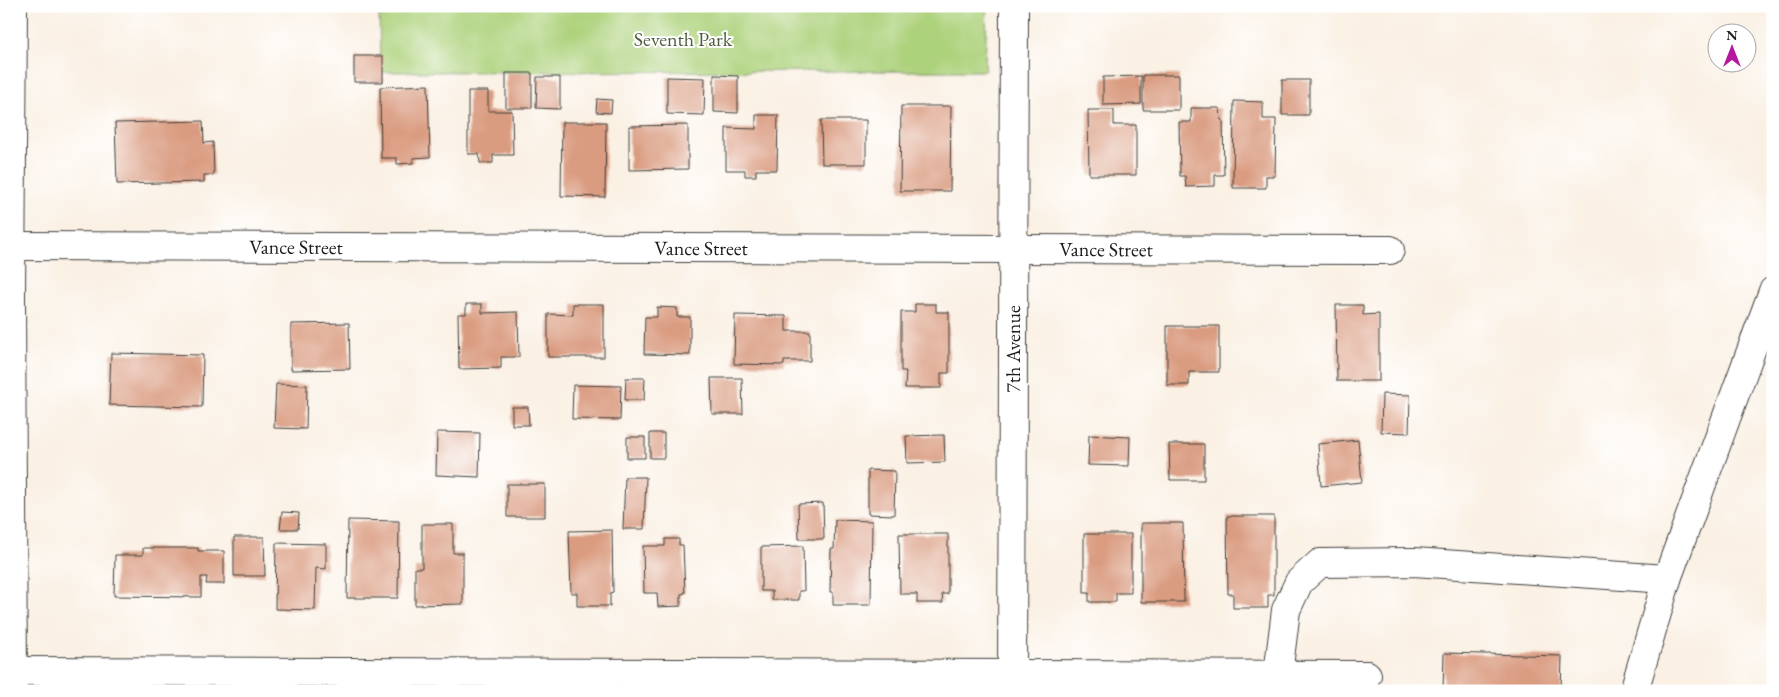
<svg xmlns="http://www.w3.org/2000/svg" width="1779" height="697" font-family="'EB Garamond',serif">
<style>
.green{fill:#add27c;stroke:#64774c}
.building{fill:#da9c81}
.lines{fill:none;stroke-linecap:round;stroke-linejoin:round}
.minor-casing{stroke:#3d3c3a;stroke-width:30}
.minor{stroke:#fff;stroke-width:28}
.labels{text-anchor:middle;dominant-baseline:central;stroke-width:4;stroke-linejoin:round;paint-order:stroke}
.park-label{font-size:20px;fill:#4f5c3e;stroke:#fff}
.street-label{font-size:20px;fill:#1c1c1c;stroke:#fff}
</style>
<rect width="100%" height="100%" fill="#fff"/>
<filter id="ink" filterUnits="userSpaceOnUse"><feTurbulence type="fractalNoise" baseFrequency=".02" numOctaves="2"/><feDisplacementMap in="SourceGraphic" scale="10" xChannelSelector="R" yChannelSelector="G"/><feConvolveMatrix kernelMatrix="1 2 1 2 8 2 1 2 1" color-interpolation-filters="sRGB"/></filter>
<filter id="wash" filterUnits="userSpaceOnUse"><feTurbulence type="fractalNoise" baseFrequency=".0096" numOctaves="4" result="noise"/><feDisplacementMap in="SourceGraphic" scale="20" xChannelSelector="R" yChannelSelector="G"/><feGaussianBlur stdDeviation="1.12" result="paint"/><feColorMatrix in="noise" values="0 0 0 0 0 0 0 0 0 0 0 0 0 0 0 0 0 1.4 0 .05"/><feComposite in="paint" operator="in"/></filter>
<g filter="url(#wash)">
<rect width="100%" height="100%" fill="#faf0e3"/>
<!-- green -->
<path class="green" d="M 379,6 L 987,6 L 985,71 L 380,72 Z"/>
<g id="blocks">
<!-- building -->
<path class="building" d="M 354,56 L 383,56 L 383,82 L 354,82 Z
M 506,73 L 532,73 L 532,108 L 506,108 Z
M 714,75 L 738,76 L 738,113 L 714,112 Z
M 1143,75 L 1179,75 L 1179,110 L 1143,110 Z
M 1141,76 L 1141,104 L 1103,105 L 1103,77 Z
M 537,77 L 560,77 L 560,109 L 536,108 Z
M 667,77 L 705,78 L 704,115 L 667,114 Z
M 1282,80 L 1309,80 L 1309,115 L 1282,115 Z
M 428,85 L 430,157 L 413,158 L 413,163 L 397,164 L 397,158 L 381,158 L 380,87 Z
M 468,91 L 488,91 L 488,111 L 512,111 L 513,155 L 493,155 L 493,163 L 480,163 L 479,154 L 468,154 Z
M 597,99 L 612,100 L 611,113 L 596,112 Z
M 1234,101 L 1263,102 L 1263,119 L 1276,119 L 1275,176 L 1266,176 L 1266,188 L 1233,188 Z
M 901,106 L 951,106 L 950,191 L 900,191 Z
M 1191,108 L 1220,108 L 1221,120 L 1223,120 L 1224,175 L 1215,175 L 1215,186 L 1186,187 L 1185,176 L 1180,176 L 1179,122 L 1191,122 Z
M 1088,110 L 1114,110 L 1114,125 L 1136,125 L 1136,175 L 1089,175 Z
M 756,115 L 778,115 L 777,170 L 756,170 L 756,176 L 745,176 L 745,170 L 726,170 L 726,128 L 756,129 Z
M 821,120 L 866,120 L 866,164 L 822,164 Z
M 203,121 L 204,143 L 213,142 L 214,175 L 204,175 L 204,182 L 117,184 L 115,123 Z
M 562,122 L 606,122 L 605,197 L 561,196 Z
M 688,125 L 688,169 L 629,170 L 629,126 Z
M 466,304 L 482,304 L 482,313 L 518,312 L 519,357 L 501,357 L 501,368 L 459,369 L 458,314 L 466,314 Z
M 573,304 L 604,304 L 604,357 L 548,357 L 548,314 L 573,315 Z
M 915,304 L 936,304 L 936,312 L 949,312 L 949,373 L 941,373 L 941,388 L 905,388 L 906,371 L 901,371 L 901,312 L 915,312 Z
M 1336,305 L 1363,305 L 1363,315 L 1379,314 L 1379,381 L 1337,381 Z
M 657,307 L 677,308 L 677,317 L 690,317 L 690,355 L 644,354 L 645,317 L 657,317 Z
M 735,315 L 786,316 L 786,331 L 810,331 L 810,361 L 784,361 L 784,365 L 734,364 Z
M 349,323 L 350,369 L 291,370 L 291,324 Z
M 1167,326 L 1219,326 L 1219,372 L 1189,372 L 1189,385 L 1167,385 Z
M 111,353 L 203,355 L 202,407 L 109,405 Z
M 626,378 L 645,378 L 644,400 L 625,400 Z
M 711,378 L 742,378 L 743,414 L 712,414 Z
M 276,384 L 307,385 L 306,429 L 274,428 Z
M 573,385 L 621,386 L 620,420 L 572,419 Z
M 1382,394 L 1410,395 L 1409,433 L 1381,432 Z
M 512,407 L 528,407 L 529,425 L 512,425 Z
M 437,432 L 480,433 L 479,477 L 436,475 Z
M 650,433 L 664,433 L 664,458 L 650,458 Z
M 944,435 L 945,462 L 907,463 L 906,436 Z
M 1089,435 L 1130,437 L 1129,466 L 1088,465 Z
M 627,437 L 645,437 L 645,458 L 627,458 Z
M 1358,440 L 1362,482 L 1321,486 L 1318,444 Z
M 1169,444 L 1204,444 L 1204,480 L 1170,480 Z
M 868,470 L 895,471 L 894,515 L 868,514 Z
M 625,477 L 646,477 L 644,529 L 623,529 Z
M 507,484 L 545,484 L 545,517 L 507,517 Z
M 823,503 L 824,539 L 799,539 L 798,504 Z
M 282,512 L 299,513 L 298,529 L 280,529 Z
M 1227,516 L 1274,516 L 1274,595 L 1268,595 L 1268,608 L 1233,608 L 1233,594 L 1228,594 Z
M 348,520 L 399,521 L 398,598 L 347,598 Z
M 835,520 L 872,521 L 871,605 L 833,605 L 833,592 L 830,592 L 831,549 L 834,549 Z
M 1141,523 L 1183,523 L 1184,602 L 1141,602 Z
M 422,524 L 453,524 L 453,553 L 463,553 L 463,604 L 415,605 L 415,568 L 422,568 Z
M 612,530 L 613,592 L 610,593 L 610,606 L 577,606 L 577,593 L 571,593 L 569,531 Z
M 899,534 L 948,534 L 948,594 L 942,594 L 943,603 L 917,603 L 917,594 L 900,594 Z
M 1084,534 L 1131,534 L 1131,593 L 1116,593 L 1116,602 L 1089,602 L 1089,593 L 1084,593 Z
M 234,537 L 264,537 L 265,576 L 234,576 Z
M 665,539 L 679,539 L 679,545 L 683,545 L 685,593 L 681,594 L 681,606 L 658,607 L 657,593 L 644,593 L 643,546 L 665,546 Z
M 276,543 L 326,544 L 326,569 L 316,568 L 315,610 L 275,609 Z
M 803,546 L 804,591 L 799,591 L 799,600 L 772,600 L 772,591 L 761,591 L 761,547 Z
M 143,548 L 198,548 L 198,551 L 224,551 L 224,584 L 206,584 L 207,577 L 201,577 L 201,597 L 114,596 L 115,555 L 143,555 Z
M 1444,653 L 1562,656 L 1561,691 L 1443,691 Z"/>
</g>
</g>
<g filter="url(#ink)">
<use href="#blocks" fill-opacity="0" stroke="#3d3c3a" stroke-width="1"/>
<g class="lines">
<defs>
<g id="minor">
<path id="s1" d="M 12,246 L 1390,250"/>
<path d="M 6,671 L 1367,675"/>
<path d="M 1278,674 L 1286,610 L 1299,582 L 1320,563 L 1414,562 L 1667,579"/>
<path d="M 13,689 L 11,297 L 13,6"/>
<path id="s2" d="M 1012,691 L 1014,6"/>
<path d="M 1634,691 L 1667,579 L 1773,291"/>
</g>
</defs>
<!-- minor casing -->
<use href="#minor" class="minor-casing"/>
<!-- minor -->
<use href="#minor" class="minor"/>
</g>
</g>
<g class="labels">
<!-- park labels -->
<g class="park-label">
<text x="683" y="39">Seventh Park</text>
</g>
<!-- street labels -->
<g class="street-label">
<text stroke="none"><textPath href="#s1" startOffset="284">Vance Street</textPath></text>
<text stroke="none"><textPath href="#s1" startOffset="689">Vance Street</textPath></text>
<text stroke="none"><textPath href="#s1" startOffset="1094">Vance Street</textPath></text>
<text stroke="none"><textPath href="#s2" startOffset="342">7th Avenue</textPath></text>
</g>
</g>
<!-- margin -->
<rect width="1779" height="697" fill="none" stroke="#fff" stroke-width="25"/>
<!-- north arrow -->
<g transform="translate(1732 48)"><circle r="24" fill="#ffffff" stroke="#a4a4a4"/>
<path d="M0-4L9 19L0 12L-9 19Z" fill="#b5179e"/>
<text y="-8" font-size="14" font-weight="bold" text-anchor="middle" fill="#1c1c1c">N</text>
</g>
</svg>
